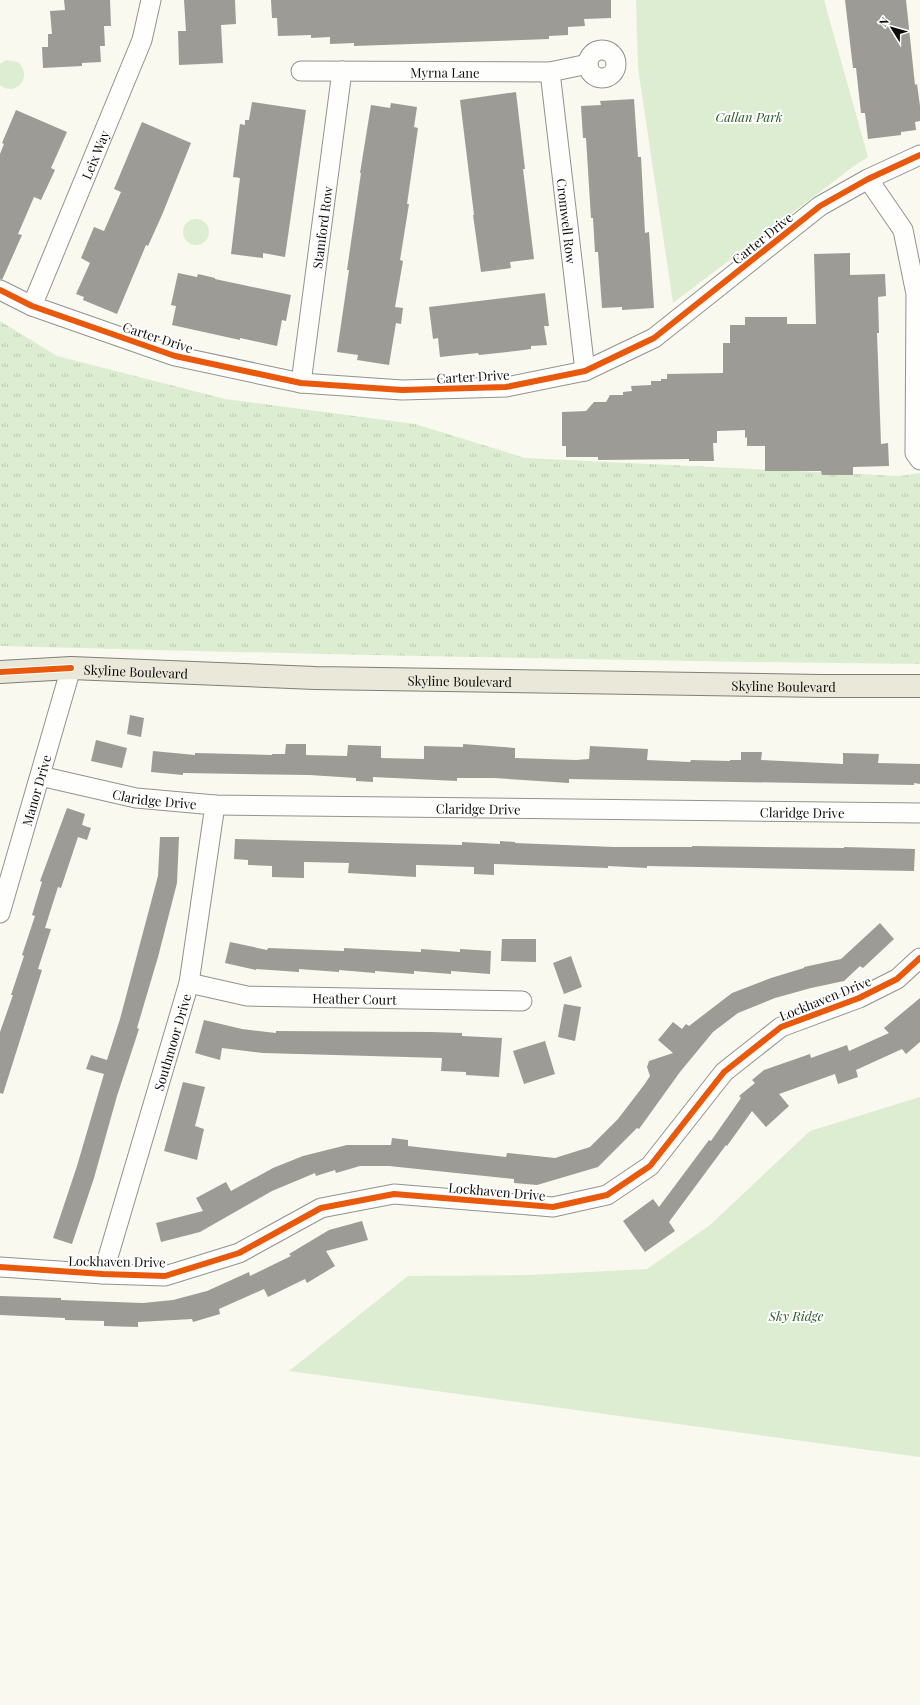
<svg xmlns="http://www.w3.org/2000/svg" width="920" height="1705" font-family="'Playfair Display',serif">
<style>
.grass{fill:url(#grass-tufts)}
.park{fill:#ddedd1}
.building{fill:#9c9b95}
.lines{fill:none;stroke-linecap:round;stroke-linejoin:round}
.minor-casing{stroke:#92928e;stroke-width:21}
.major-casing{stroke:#7f7f7b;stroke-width:24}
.minor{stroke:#fefefd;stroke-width:19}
.major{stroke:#e9e8d9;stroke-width:22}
.cycleway-casing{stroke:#fff;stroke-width:8}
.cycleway{stroke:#e8590c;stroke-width:6}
.labels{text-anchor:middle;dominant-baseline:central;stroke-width:4;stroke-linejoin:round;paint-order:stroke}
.street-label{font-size:13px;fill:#0b0b0b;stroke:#fff}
.park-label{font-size:13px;font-style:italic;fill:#245b23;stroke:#fff}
</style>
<defs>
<pattern id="grass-tufts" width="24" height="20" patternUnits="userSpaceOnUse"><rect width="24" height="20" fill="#ddedd1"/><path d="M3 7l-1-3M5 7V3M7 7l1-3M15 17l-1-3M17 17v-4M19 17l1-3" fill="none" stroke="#bccab2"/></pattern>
</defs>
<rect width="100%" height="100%" fill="#f9f9ef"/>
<!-- grass -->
<path class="grass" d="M 0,321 L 57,356 L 225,399 L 415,424 L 525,458 L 900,476 L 920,473 L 920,664 C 613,661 307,654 0,646 Z"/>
<!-- park -->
<path class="park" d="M 636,0 L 824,0 L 868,157 L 854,166 L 673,303 L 638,68 Z
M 6,60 L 18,62 C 34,77 15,98 0,85 L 0,64 Z
M183 232a13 13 0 1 1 26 0a13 13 0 1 1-26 0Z
M 920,1097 L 920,1457 L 289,1371 L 408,1276 L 530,1275 L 647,1269 L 710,1225 L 810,1131 Z"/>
<!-- building -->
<path class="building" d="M 64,0 L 110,0 L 111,26 L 104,26 L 105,46 L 100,46 L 101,62 L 82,63 L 82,66 L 43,68 L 42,47 L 48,47 L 48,34 L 52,34 L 50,11 L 65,10 Z
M 184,0 L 235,0 L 236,24 L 221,25 L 223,63 L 179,65 L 178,31 L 186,31 Z
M 271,0 L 611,0 L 611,18 L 584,19 L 585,26 L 568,27 L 568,35 L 549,36 L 549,39 L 354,46 L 354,43 L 330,44 L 330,37 L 311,38 L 311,35 L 278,36 L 277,18 L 272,18 Z
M 845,0 L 906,0 L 915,85 L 917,84 L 920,106 L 920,121 L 915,122 L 916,130 L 901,132 L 901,135 L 868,139 L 865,113 L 861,113 L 856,68 L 853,68 Z
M 516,92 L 525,169 L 523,169 L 534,259 L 510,262 L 511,268 L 481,272 L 473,215 L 474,215 L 460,100 Z
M 634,99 L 638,157 L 641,157 L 645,233 L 649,232 L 654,308 L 622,310 L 622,307 L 602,308 L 598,252 L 595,252 L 593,218 L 591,218 L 586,138 L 583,138 L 581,106 L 601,105 L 600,101 Z
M 252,102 L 306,110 L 285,257 L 263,253 L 263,258 L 231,254 L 240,178 L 233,177 L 240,124 L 245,125 L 245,120 L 249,120 Z
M 391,103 L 417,107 L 414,127 L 418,128 L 407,204 L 409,204 L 400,260 L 403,261 L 395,307 L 403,308 L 401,324 L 396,323 L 389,365 L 357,360 L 358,355 L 337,352 L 349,270 L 347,270 L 361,173 L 360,173 L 371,105 L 390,108 Z
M 16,110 L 67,132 L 51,168 L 55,170 L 41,200 L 34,197 L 18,234 L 22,235 L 2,280 L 0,279 L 0,154 L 4,144 L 2,143 Z
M 142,122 L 191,143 L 162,215 L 148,246 L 146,245 L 117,314 L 83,300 L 84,297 L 76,294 L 90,263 L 81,258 L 94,227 L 104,231 L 121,192 L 114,189 Z
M 850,253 L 850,275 L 885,274 L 886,296 L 878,297 L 879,333 L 877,333 L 881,444 L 888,443 L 889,466 L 853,467 L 853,475 L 822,475 L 821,471 L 765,471 L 765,446 L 747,446 L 747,437 L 745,438 L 745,430 L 717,431 L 717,443 L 713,443 L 714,461 L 689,461 L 689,459 L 598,460 L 598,457 L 566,457 L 566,446 L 562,446 L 562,412 L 586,411 L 594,402 L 606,402 L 610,395 L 623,395 L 623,392 L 632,391 L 631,386 L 651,385 L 651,381 L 661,381 L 661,379 L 667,379 L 667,374 L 723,373 L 723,343 L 730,343 L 730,325 L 745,325 L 745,317 L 787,317 L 787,324 L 816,324 L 814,254 Z
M 178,273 L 197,277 L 198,274 L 215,278 L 215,279 L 291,295 L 286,321 L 282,320 L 277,346 L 240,338 L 240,340 L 172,325 L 176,306 L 171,305 Z
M 545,293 L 549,326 L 544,326 L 547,345 L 531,346 L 531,349 L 516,351 L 479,355 L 478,353 L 440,357 L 438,338 L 433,339 L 429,307 Z
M 130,715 L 144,718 L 141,737 L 127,734 Z
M 96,740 L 127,748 L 122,768 L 91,761 Z
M 286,744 L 306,744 L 306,755 L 347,756 L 348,745 L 381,746 L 381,758 L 424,759 L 424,746 L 463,747 L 463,744 L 515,748 L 515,758 L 576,760 L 589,759 L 590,746 L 648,749 L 647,760 L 690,762 L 691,760 L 730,761 L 730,760 L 741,760 L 741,752 L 762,752 L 761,760 L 843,764 L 843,753 L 879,754 L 878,763 L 920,764 L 920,784 L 914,783 L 914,785 L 569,779 L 569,783 L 494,778 L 457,778 L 457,781 L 373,777 L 373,782 L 356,781 L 356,778 L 309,775 L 183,773 L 183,775 L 151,772 L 153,751 L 195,755 L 195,753 L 272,755 L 272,754 L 285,754 Z
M 67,808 L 85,814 L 82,825 L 91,828 L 87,840 L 78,837 L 61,888 L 58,887 L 45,928 L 51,929 L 38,969 L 42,970 L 3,1094 L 0,1093 L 0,1032 L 13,995 L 11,995 L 24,956 L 22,955 L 35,916 L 32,915 L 42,882 L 40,881 Z
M 160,837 L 179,837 L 177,883 L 158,957 L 137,1028 L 139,1029 L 117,1096 L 94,1178 L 72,1244 L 53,1238 L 77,1166 L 104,1074 L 86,1069 L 91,1055 L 107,1060 L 120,1019 L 158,876 Z
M 235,839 L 425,844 L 462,845 L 462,842 L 500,844 L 500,841 L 515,842 L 515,843 L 614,847 L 692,847 L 692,846 L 844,848 L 844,847 L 915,849 L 914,871 L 647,866 L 647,868 L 608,866 L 608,868 L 494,864 L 494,875 L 474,874 L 474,867 L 416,865 L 416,877 L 348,873 L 349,863 L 304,862 L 304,878 L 272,877 L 272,866 L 248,865 L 248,860 L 234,859 Z
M 880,923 L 894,939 L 863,968 L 860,966 L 844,981 L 811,988 L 775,998 L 738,1013 L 713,1032 L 680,1072 L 639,1129 L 637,1128 L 598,1167 L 537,1185 L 514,1183 L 514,1179 L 504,1178 L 389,1166 L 360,1166 L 336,1173 L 335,1170 L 316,1176 L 315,1173 L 272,1191 L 200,1232 L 161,1242 L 156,1223 L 203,1211 L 196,1198 L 226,1182 L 231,1191 L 273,1168 L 303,1156 L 347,1145 L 391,1145 L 392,1138 L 408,1140 L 408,1146 L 506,1157 L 507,1153 L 555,1158 L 590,1147 L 618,1119 L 644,1085 L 650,1076 L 647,1067 L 649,1061 L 673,1053 L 658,1040 L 673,1022 L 682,1029 L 686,1024 L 689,1026 L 732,993 L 771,978 L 804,968 L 804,967 L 841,959 Z
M 502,939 L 536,939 L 536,962 L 501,961 Z
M 230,942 L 267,950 L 268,948 L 344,951 L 344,948 L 421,952 L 421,949 L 460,952 L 460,949 L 491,951 L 490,974 L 451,971 L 451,974 L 414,971 L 414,974 L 375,971 L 375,973 L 339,970 L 339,972 L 299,969 L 299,972 L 256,969 L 256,970 L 225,963 Z
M 571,956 L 582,987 L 564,994 L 553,963 Z
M 920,998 L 920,1042 L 906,1054 L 902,1049 L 856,1070 L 858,1077 L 838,1084 L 835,1074 L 779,1094 L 789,1106 L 766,1127 L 752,1111 L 727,1146 L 726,1145 L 669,1222 L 675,1231 L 645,1252 L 623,1221 L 653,1199 L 659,1207 L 709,1140 L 711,1141 L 741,1098 L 739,1096 L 755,1083 L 752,1080 L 764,1070 L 810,1054 L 811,1058 L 847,1045 L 849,1051 L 889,1033 L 884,1028 Z
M 564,1004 L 581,1007 L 575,1041 L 558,1037 Z
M 204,1020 L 242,1029 L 276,1033 L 276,1031 L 432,1032 L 462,1033 L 462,1036 L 502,1038 L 499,1077 L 466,1075 L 466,1072 L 441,1071 L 442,1058 L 263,1053 L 222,1048 L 220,1060 L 195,1053 Z
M 545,1041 L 555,1074 L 524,1084 L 513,1051 Z
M 183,1082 L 205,1087 L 195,1126 L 204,1129 L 197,1160 L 164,1151 Z
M 362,1221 L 368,1240 L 326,1251 L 335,1266 L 307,1283 L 305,1279 L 268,1297 L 264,1289 L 219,1309 L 220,1314 L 193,1322 L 192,1319 L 138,1322 L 138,1327 L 104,1326 L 104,1321 L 65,1320 L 65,1318 L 0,1315 L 0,1296 L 61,1298 L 61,1300 L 143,1303 L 173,1300 L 207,1291 L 249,1272 L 250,1276 L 291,1256 L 289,1254 L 329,1230 Z"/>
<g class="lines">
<defs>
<g id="minor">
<circle cx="602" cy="64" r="14"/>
<path id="s1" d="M 301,71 L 550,72 L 588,64"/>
<path id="s2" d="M 550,72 L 585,371"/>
<path d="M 868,179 L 903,230 L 916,294 L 915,453 L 920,460"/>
<path d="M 0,290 L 32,306 L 175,356 L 301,383 L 402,390 L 506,387 L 585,371 L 654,338 L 820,206 L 868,179 L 920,155"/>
<path id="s3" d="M 32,306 L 142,40 L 151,0"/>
<path id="s4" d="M 301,383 L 342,71"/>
<path id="s5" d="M 40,776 L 136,798 L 215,805 L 920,813"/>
<path id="s6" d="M 0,913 L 71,668"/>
<path id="s7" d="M 189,983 L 247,996 L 522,1001"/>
<path d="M 0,1267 L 103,1274 L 165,1276 L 239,1253 L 321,1208 L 394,1194 L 553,1207 L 607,1195 L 650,1166 L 724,1072 L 781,1027 L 859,998 L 897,979 L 920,958"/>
<path id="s8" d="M 103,1274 L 189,983 L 215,805"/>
</g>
<g id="major">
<path id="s9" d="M 0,672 L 71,668 L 315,678 L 821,686 L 920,686"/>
</g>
</defs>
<!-- minor casing -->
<use href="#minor" class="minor-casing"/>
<!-- major casing -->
<use href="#major" class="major-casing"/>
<!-- minor -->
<use href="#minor" class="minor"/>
<!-- major -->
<use href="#major" class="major"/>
<defs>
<path id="cycleway" d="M 0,290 L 32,306 L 175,356 L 301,383 L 402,390 L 506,387 L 585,371 L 654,338 L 820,206 L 868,179 L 920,155
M 0,672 L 71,668
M 0,1267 L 103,1274 L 165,1276 L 239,1253 L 321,1208 L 394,1194 L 553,1207 L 607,1195 L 650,1166 L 724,1072 L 781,1027 L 859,998 L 897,979 L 920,958"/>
</defs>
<!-- cycleway casing -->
<use href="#cycleway" class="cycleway-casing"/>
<!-- cycleway -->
<use href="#cycleway" class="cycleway"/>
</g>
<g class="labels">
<!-- street labels -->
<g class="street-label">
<text stroke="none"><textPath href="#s1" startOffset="144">Myrna Lane</textPath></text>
<text stroke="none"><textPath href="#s3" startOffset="164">Leix Way</textPath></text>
<text stroke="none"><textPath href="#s2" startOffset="150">Cromwell Row</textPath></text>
<text stroke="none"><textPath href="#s4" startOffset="157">Stamford Row</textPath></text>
<text transform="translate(762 238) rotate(-39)">Carter Drive</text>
<text transform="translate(158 337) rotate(18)">Carter Drive</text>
<text transform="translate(473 376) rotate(-3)">Carter Drive</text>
<text stroke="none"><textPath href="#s9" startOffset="136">Skyline Boulevard</textPath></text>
<text stroke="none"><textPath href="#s9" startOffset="460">Skyline Boulevard</textPath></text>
<text stroke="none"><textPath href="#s9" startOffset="784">Skyline Boulevard</textPath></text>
<text stroke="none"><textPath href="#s6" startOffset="128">Manor Drive</textPath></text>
<text stroke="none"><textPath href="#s5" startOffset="117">Claridge Drive</textPath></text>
<text stroke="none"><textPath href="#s5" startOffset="441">Claridge Drive</textPath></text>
<text stroke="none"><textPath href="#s5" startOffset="765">Claridge Drive</textPath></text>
<text stroke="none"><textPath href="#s7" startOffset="167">Heather Court</textPath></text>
<text transform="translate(825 998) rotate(-22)">Lockhaven Drive</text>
<text stroke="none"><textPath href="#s8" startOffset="242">Southmoor Drive</textPath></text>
<text transform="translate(497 1191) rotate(5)">Lockhaven Drive</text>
<text transform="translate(117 1261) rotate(1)">Lockhaven Drive</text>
</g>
<!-- park labels -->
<g class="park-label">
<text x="749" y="116">Callan Park</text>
<text x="796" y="1315">Sky Ridge</text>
</g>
</g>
<!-- north arrow -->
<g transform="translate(892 28) rotate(307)" stroke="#ffffff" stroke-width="3" paint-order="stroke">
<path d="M0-3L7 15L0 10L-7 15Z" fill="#0b0b0b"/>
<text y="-6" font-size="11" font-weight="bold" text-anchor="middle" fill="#0b0b0b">N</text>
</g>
</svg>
